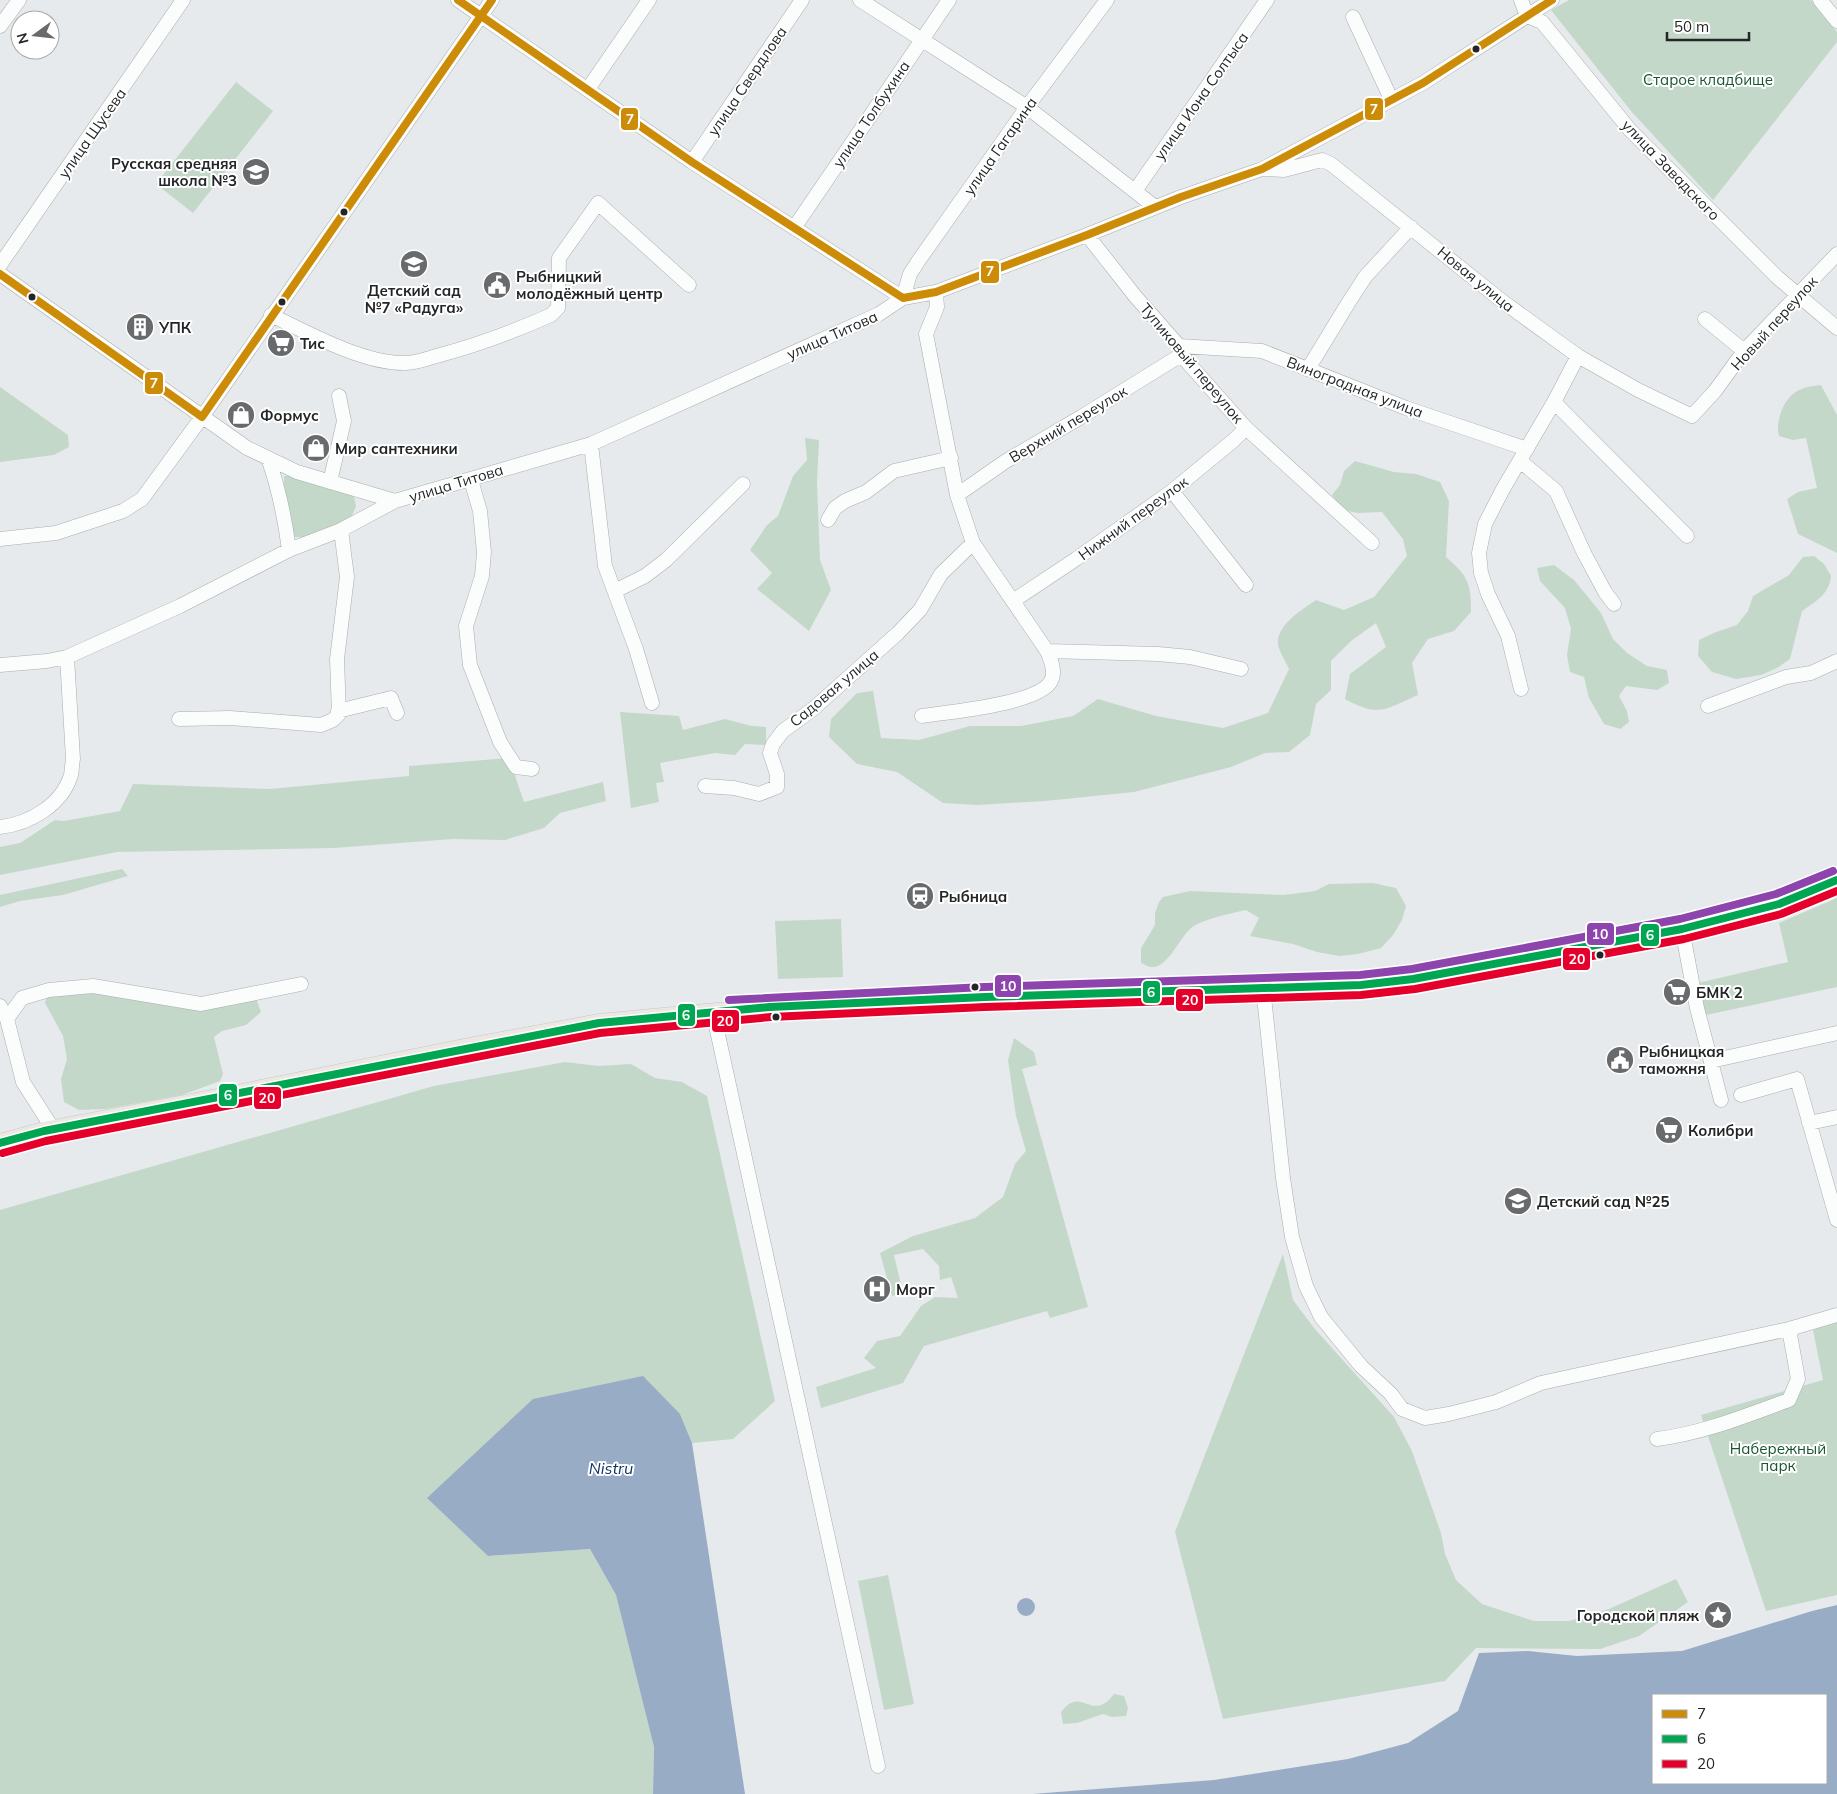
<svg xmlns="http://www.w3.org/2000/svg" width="1837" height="1794" font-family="Mulish,sans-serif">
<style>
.green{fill:#c3d8c9}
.water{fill:#99acc5;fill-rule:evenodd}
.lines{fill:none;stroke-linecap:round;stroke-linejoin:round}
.minor-casing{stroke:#aaadae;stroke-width:15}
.major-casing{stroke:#c6c8c8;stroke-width:19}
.minor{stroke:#fbfcfc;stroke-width:14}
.major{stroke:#ece7e2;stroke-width:18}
.bus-1-casing{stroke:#fff;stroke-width:11}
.bus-2-casing{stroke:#fff;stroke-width:11}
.bus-3-casing{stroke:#fff;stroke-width:11}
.bus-4-casing{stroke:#fff;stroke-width:11}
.bus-1{stroke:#cd8c08;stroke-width:8}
.bus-2{stroke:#00a651;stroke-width:8}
.bus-3{stroke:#e4002b;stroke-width:8}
.bus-4{stroke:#8e44ad;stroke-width:8}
.bus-dot{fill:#232527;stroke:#fff;stroke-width:2}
.labels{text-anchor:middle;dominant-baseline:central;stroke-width:4;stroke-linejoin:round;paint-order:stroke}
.park-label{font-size:15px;fill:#17552f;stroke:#fff}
.street-label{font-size:15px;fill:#232527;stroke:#fff}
.poi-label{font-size:15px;font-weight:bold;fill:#232527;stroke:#fff;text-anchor:start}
.water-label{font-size:16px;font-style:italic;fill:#0f3562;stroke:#fff}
.line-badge{stroke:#fff;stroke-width:2}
.badge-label{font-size:14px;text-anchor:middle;font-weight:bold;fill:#fff}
</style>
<rect width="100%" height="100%" fill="#e7eaec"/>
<!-- green -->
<path class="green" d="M 1569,0 L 1811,0 L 1837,32 L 1837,42 L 1713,200 L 1631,111 L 1551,10 Z
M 236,82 L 273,111 L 193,213 L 156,184 Z
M 1821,385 L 1837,415 L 1837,553 L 1798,534 L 1787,499 L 1798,492 L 1817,488 L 1806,438 L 1793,440 L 1779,436 C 1777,426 1778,422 1781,412 C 1789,392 1800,387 1821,385 Z
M 0,387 L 68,435 L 69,447 L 54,455 L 0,462 Z
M 805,438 L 819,440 L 817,482 L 820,560 L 831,590 L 809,631 L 757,589 L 772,573 L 750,550 L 767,525 L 778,516 L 793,476 L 807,460 Z
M 1355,461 L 1394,472 L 1416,474 L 1440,482 L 1449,501 L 1446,557 C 1468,576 1471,583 1471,612 L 1454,631 L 1428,639 L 1412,663 L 1418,695 C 1386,709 1379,718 1345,699 L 1350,674 L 1386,647 L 1376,623 L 1351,641 L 1331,661 L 1331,690 L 1316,704 L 1310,735 L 1289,752 L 1265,753 L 1231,767 L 1134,792 L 1045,801 L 978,805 L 943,803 L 897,772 L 857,764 L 829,737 L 831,719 L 857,693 L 873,691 L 881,738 L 919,740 L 970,726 L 1021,726 L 1073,716 L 1098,699 L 1156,716 L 1223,728 L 1268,713 L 1289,669 C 1286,662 1279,652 1278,644 C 1276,625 1303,609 1316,600 L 1344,610 L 1374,597 L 1407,556 L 1403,539 L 1382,512 L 1358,513 L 1343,510 L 1332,495 L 1340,485 L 1344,471 Z
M 284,476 L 295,476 L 349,493 L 354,497 L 356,506 L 351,518 L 306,537 L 295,537 L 292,534 L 284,490 Z
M 1814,556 L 1824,564 L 1831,576 C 1829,595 1816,601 1802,611 L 1790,659 L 1777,668 L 1761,675 L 1736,679 L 1712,672 L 1698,656 L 1699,640 L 1716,632 L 1737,625 L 1748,611 L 1753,596 L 1789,575 L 1803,557 Z
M 1554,565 L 1574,580 L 1601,613 L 1613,639 L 1627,653 L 1647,666 L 1667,670 L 1669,683 L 1657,690 L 1626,686 L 1619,696 L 1627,711 L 1629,722 L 1620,729 L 1604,724 L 1589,698 L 1584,677 L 1570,672 L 1567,655 L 1571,629 L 1565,608 L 1540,581 L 1537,568 Z
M 620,712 L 679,716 L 683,730 L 725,719 L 752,726 L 766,727 L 766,745 L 745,744 L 735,755 L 715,753 L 660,763 L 664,782 L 656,783 L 659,802 L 631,808 Z
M 509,758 L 524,802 L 603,782 L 606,801 L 560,813 L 544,828 L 505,840 L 453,839 L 334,848 L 117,852 L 0,875 L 0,847 L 20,843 L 55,820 L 64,821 L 120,811 L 133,784 L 270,789 L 409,776 L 409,766 Z
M 122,869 L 128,876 L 63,895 L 20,901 L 0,907 L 0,895 Z
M 1373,883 L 1396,888 L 1406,906 L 1402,920 L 1393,935 L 1381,948 L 1358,954 L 1339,956 L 1317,952 L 1293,944 L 1250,936 L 1259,918 L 1246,910 C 1232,913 1205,919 1194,926 C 1180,934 1169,969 1151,967 C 1148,967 1144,964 1141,963 L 1141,948 L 1155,925 L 1155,913 L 1159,902 L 1163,897 L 1190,891 L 1284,895 L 1315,891 L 1329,884 Z
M 1837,898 L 1837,987 L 1706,1015 L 1698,983 L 1788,962 L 1779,923 Z
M 841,919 L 843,977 L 778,979 L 775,921 Z
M 93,986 L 201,1004 L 254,993 L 261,1012 L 246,1025 L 222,1031 L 214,1037 L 223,1074 L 220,1081 L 182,1095 L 106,1109 L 79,1110 L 64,1102 L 61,1079 L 67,1059 L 63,1036 L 45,1003 L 49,990 Z
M 1014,1038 L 1034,1052 L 1037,1065 L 1022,1069 L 1088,1307 L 1050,1318 L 1047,1311 L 924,1346 L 903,1383 L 821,1408 L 816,1387 L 876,1368 L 864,1358 L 877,1341 L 900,1336 L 921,1306 L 935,1297 L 958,1298 L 951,1277 L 940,1280 L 939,1266 L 923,1249 L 894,1255 L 903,1293 L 892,1296 L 880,1253 L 913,1236 L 975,1218 L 1003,1197 L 1015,1164 L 1026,1151 L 1016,1116 L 1008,1060 Z
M 565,1062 L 598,1066 L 631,1064 L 655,1078 L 682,1082 L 707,1096 L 775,1401 L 733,1439 L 692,1443 L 680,1414 L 488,1556 L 590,1549 L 616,1595 L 654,1747 L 653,1794 L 0,1794 L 0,1210 L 434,1086 Z
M 1283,1254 L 1293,1300 L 1314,1328 L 1394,1417 L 1412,1451 L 1441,1533 L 1445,1554 L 1456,1580 L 1482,1604 L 1534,1621 L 1569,1621 L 1609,1609 L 1676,1579 L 1688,1602 L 1639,1636 L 1600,1649 L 1476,1648 L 1445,1681 L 1223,1719 L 1175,1532 Z
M 1837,1321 L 1837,1595 L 1766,1611 L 1701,1415 L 1823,1380 L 1813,1330 Z
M 888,1575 L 914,1704 L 884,1710 L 858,1581 Z
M 1114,1694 L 1124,1696 L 1128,1708 L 1126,1716 L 1112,1717 L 1103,1714 L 1077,1723 L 1063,1724 L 1061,1712 C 1079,1688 1089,1714 1105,1703 C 1109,1701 1111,1697 1114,1694 Z"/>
<!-- water -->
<path class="water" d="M 643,1376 L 680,1414 L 692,1443 L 745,1794 L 653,1794 L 654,1747 L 616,1595 L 590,1549 L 488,1556 L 427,1498 L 533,1399 Z
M1017 1607a9 9 0 1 1 18 0a9 9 0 1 1-18 0Z
M 1837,1605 L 1837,1794 L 1032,1794 L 1214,1780 L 1348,1759 L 1408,1743 L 1458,1711 L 1479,1653 L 1528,1651 L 1577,1656 L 1682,1651 L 1812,1611 ZM 1826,1695 L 1826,1783 L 1653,1783 L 1653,1695 Z"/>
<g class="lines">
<defs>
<path id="minor" d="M 458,0 L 692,162 L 903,298
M 860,0 L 1027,107 L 1155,207
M 1521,0 L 1527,16 L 1542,22 L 1630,130 L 1777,277 L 1837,328
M 1820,0 L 1837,21
M 1353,17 L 1391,99
M 0,26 L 19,0
M 588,89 L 649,0
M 692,162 L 802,0
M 1262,169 L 1284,170 L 1322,160 L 1331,164 L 1502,301 L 1578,356 L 1638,390 L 1692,416 L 1715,391 L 1744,351 L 1837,254
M 1135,191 L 1267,0
M 794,228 L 949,0
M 1087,235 L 1135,296 L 1179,346 L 1181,355 L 1246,428 L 1372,543
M 0,265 L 183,0
M 0,274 L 247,448 L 297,472 L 395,501
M 903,298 L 910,274 L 919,260 L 1027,107 L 1107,0
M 271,315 C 308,333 364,364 406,363 C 417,363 429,358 440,355 C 478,345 515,331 551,315 L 558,308 L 559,258 L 598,203 L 689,285
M 1705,319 L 1744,351
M 1179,346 L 1262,351 L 1406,408 L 1527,449
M 1308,369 L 1347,305 L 1365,277 L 1411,227
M 1554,402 L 1687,536
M 591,444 L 605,566 L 636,649 L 652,703
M 268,458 C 279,489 285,519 289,550
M 1520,461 L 1556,491 L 1584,553 L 1605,592 L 1614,604
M 471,480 L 480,511 L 484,552 L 482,576 L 466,626 L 470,665 L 500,742 L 516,767 L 532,769
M 330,482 L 344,421 L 339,396
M 1172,491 L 1246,585
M 957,495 L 1006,461 L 1081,417 L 1181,355
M 828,520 L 835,508 L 845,501 L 866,492 L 894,471 L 951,458
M 0,539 L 56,533 L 123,511 L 142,499 L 202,417 L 492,0
M 615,591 L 645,576 L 666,560 L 743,484
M 1013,601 L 1076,559 L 1172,491 L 1234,440 L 1246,428
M 1047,651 L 1158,654 L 1190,657 L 1241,669
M 0,665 L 47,661 L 67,657 L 180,606 L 289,550 L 341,530 L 395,501 L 591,444 L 879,314 L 903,298 L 936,292 L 1087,235 L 1181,197 L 1262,169 L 1423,83 L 1552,0
M 1521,689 L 1508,636 L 1488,594 L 1481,573 L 1479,553 L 1485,524 L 1503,489 L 1554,402 L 1578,356
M 1708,706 L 1786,677 L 1811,673 L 1837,661
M 338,711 L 391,698 L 397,713
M 922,716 C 948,712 1039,704 1051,681 C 1056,672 1051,660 1047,651 L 973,543 L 957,495 L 926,334 L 937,307 L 936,292
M 179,719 L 230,718 L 321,725 L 333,720 L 339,714 L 337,659 L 347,577 L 341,530
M 705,786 L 734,788 L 759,794 L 777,787 L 777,774 L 770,753 L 773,744 L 783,731 L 813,709 L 898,633 L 920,610 L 941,574 L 973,543
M 0,827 C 29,824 62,805 71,775 C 72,770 72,764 73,759 L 67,657
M 1682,929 L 1697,1008 L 1721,1100
M 1263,987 L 1283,1178 L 1292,1237 L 1306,1286 L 1321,1317 L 1361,1366 L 1391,1394 L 1402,1409 L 1425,1418 L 1449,1414 L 1496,1402 L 1541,1383 L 1789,1329 L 1837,1315
M 0,1006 L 7,1019 L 23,1082 L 53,1129
M 713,1012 L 878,1766
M 7,1019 L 22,998 L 49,990 L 93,986 L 201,1004 L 301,984
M 1711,1061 L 1837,1033
M 1741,1095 L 1797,1079 L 1837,1220
M 1809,1123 L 1837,1117
M 1657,1439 C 1704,1433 1745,1416 1789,1400 L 1798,1379 L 1789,1329"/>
<path id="major" d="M 0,1143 L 44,1131 L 227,1096 L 464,1048 L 599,1023 L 770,1007 L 985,997 L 1083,995 L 1361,985 L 1413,979 L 1682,929 L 1779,904 L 1837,880"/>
</defs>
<!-- minor casing -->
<use href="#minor" class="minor-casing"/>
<!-- major casing -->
<use href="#major" class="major-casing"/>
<!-- minor -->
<use href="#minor" class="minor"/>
<!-- major -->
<use href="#major" class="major"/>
<defs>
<path id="bus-1" d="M 458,0 L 692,162 L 903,298 L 936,292 L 1087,235 L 1181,197 L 1262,169 L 1423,83 L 1552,0
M 0,274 L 202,417 L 492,0"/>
<path id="bus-2" d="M 0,1143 L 44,1131 L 599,1023 L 770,1007 L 985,997 L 1361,985 L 1413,979 L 1682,929 L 1779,904 L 1837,880"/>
<path id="bus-3" d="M 3,1153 L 46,1141 L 600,1033 L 771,1017 L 985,1007 L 1361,995 L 1415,989 L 1684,939 L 1781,914 L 1837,891"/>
<path id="bus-4" d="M 729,1000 L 984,987 L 1360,975 L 1412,969 L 1680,919 L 1776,894 L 1833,871"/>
</defs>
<!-- bus-1 casing -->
<use href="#bus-1" class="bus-1-casing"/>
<!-- bus-2 casing -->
<use href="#bus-2" class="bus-2-casing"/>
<!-- bus-3 casing -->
<use href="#bus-3" class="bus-3-casing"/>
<!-- bus-4 casing -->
<use href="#bus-4" class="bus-4-casing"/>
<!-- bus-1 -->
<use href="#bus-1" class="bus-1"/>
<!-- bus-2 -->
<use href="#bus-2" class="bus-2"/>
<!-- bus-3 -->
<use href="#bus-3" class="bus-3"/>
<!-- bus-4 -->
<use href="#bus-4" class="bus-4"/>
</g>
<!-- icons -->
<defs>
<symbol id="school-disc" viewBox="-11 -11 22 22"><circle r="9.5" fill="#686a6c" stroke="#fff"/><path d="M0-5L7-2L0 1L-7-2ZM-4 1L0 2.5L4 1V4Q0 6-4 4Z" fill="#fff"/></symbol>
<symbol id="civic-disc" viewBox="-11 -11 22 22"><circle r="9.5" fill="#686a6c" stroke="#fff"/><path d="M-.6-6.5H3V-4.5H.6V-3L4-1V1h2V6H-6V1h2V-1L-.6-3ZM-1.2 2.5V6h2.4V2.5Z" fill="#fff"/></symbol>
<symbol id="building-disc" viewBox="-11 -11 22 22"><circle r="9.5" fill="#686a6c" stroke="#fff"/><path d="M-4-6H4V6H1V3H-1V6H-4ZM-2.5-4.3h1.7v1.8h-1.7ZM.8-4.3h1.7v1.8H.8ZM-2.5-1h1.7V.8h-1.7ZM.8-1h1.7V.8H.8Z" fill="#fff"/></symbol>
<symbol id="supermarket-disc" viewBox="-11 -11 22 22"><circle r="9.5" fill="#686a6c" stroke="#fff"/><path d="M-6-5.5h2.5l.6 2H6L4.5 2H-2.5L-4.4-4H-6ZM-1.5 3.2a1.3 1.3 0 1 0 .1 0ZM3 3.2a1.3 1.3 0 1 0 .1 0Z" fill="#fff"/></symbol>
<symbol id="shop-disc" viewBox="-11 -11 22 22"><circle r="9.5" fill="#686a6c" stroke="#fff"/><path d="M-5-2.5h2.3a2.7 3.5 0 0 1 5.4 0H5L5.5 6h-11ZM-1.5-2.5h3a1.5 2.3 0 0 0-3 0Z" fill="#fff"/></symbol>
<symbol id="station-disc" viewBox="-11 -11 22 22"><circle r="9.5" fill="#686a6c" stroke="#fff"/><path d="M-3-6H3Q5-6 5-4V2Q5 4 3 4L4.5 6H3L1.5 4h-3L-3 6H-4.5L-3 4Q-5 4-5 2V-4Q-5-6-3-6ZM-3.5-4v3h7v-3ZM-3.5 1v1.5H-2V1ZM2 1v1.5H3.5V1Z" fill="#fff"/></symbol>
<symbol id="hospital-disc" viewBox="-11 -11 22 22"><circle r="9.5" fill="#686a6c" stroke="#fff"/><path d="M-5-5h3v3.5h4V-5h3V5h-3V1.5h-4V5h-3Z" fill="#fff"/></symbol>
<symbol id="sight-disc" viewBox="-11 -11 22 22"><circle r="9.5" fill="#686a6c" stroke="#fff"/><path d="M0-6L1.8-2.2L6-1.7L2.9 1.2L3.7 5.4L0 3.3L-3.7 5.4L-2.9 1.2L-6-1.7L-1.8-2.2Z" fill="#fff"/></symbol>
</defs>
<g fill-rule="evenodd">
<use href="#school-disc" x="240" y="156" width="32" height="32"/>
<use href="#school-disc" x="398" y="248" width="32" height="32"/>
<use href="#civic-disc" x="481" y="269" width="32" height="32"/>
<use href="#building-disc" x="124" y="311" width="32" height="32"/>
<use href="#supermarket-disc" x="265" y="327" width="32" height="32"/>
<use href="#shop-disc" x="225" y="399" width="32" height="32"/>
<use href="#shop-disc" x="300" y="432" width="32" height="32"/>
<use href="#station-disc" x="904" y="880" width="32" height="32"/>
<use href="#supermarket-disc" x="1661" y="976" width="32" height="32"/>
<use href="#civic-disc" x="1604" y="1044" width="32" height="32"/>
<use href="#supermarket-disc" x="1653" y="1114" width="32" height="32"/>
<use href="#school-disc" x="1502" y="1185" width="32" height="32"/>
<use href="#hospital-disc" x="861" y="1273" width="32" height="32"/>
<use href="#sight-disc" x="1702" y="1599" width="32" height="32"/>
</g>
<!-- markers -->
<g class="bus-dot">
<circle cx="1476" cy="49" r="4.5"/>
<circle cx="344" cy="212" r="4.5"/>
<circle cx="32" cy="297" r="4.5"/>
<circle cx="282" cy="302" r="4.5"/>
<circle cx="1600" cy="955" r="4.5"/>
<circle cx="975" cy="987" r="4.5"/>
<circle cx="776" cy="1017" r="4.5"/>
</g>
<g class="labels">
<!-- park labels -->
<g class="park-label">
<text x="1708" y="79">Старое кладбище</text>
<text x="1778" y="1448">Набережный<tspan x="1778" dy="17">парк</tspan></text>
</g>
<!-- street labels -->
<g class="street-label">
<text transform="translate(747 81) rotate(-56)">улица Свердлова</text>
<text transform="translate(1201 96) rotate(-55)">улица Иона Солтыса</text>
<text transform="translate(871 114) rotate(-56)">улица Толбухина</text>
<text transform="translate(92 133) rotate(-55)">улица Щусева</text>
<text transform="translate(1000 146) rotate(-55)">улица Гагарина</text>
<text transform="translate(1671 170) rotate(46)">улица Завадского</text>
<text transform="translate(1476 279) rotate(39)">Новая улица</text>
<text transform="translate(1774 323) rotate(-48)">Новый переулок</text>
<text transform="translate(832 335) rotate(-24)">улица Титова</text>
<text transform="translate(1192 363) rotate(50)">Тупиковый переулок</text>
<text transform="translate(1355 387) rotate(21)">Виноградная улица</text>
<text transform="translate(1068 424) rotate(-31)">Верхний переулок</text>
<text transform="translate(456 483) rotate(-17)">улица Титова</text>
<text transform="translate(1133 518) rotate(-36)">Нижний переулок</text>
<text transform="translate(834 688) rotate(-40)">Садовая улица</text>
</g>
<!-- poi labels -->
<g class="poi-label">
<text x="237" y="163" text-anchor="end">Русская средняя<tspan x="237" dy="17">школа №3</tspan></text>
<text x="516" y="276">Рыбницкий<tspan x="516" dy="17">молодёжный центр</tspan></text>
<text x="414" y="290" text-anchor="middle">Детский сад<tspan x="414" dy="17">№7 «Радуга»</tspan></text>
<text x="159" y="327">УПК</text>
<text x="300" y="343">Тис</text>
<text x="260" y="415">Формус</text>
<text x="335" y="448">Мир сантехники</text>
<text x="939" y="896">Рыбница</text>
<text x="1696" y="992">БМК 2</text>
<text x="1639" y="1051">Рыбницкая<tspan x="1639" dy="17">таможня</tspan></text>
<text x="1688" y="1130">Колибри</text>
<text x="1537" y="1201">Детский сад №25</text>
<text x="896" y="1289">Морг</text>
<text x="1699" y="1615" text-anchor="end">Городской пляж</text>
</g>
<!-- water labels -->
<g class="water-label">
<text x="611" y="1468">Nistru</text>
</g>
</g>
<g class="line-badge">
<rect x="1364" y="97" width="20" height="24" rx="5" fill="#cd8c08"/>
<rect x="620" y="107" width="19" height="24" rx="5" fill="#cd8c08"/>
<rect x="980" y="260" width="20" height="24" rx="5" fill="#cd8c08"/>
<rect x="144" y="371" width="20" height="24" rx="5" fill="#cd8c08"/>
<rect x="1586" y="922" width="29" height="24" rx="5" fill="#8e44ad"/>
<rect x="1640" y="923" width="20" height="24" rx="5" fill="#00a651"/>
<rect x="1562" y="947" width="29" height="24" rx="5" fill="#e4002b"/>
<rect x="994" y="974" width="28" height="24" rx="5" fill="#8e44ad"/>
<rect x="1142" y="980" width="19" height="24" rx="5" fill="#00a651"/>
<rect x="1175" y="988" width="29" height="24" rx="5" fill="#e4002b"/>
<rect x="677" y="1003" width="19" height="24" rx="5" fill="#00a651"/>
<rect x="711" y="1009" width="29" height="24" rx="5" fill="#e4002b"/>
<rect x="218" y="1083" width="20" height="24" rx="5" fill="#00a651"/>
<rect x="253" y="1086" width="29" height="24" rx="5" fill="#e4002b"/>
</g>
<g class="badge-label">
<text x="1374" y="114">7</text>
<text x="630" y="124">7</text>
<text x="990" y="276">7</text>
<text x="154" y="388">7</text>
<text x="1600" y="939">10</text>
<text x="1650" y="940">6</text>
<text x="1577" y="964">20</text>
<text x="1008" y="991">10</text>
<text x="1151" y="997">6</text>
<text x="1190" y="1005">20</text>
<text x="686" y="1020">6</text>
<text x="725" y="1026">20</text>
<text x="228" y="1100">6</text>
<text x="267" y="1103">20</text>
</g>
<!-- legend -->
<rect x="1652" y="1694" width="175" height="90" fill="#ffffff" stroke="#a7a8a9"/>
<rect x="1662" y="1710" width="25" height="8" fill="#cd8c08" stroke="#a7a8a9"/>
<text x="1697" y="1719" font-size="15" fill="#232527">7</text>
<rect x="1662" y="1735" width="25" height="8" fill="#00a651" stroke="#a7a8a9"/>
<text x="1697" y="1744" font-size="15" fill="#232527">6</text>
<rect x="1662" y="1760" width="25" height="8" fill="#e4002b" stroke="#a7a8a9"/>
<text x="1697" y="1769" font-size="15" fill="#232527">20</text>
<!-- north arrow -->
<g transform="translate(35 35) rotate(255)"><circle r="24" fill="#ffffff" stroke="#a7a8a9"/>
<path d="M0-4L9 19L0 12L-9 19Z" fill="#686a6c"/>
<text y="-8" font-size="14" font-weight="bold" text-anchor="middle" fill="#232527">N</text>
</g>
<!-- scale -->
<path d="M1667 32v8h82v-8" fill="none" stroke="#232527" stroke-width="2.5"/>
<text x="1674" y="32" font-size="15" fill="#232527" stroke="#ffffff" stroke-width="4" paint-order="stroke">50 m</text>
</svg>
